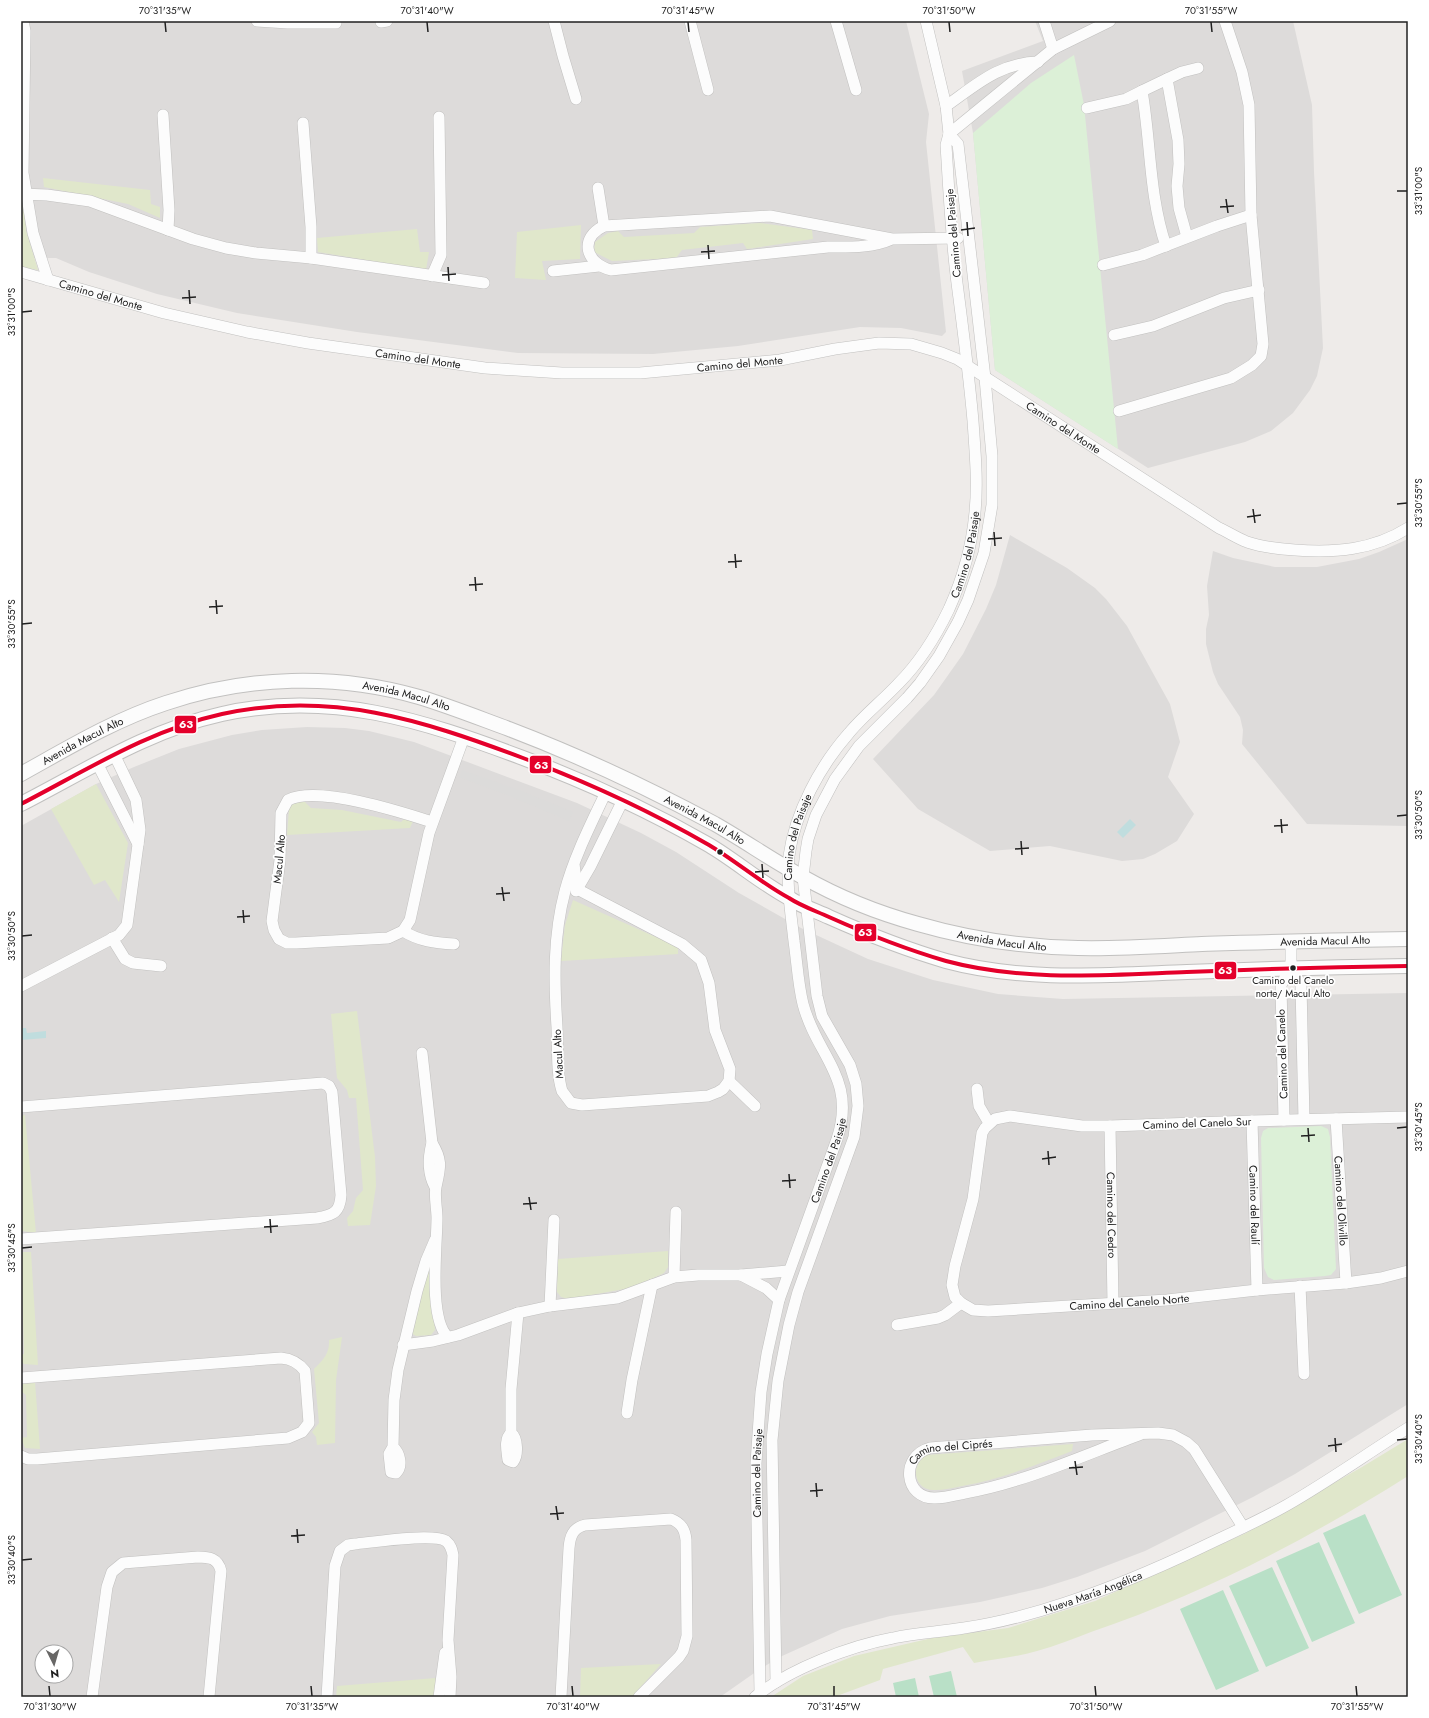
<svg xmlns="http://www.w3.org/2000/svg" width="1429" height="1718" font-family="Jost,sans-serif">
<style>
.residential{fill:#dddbda;fill-rule:evenodd}
.religious{fill:#dcdbda}
.grass{fill:#e0e7cb}
.park{fill:#dcf0d7}
.pitch{fill:#b9e0c7}
.water{fill:#c0ddde}
.lines{fill:none;stroke-linecap:round;stroke-linejoin:round}
.minor-casing{stroke:#c1c0bf;stroke-width:12}
.tertiary-casing{stroke:#c1c0bf;stroke-width:16}
.minor{stroke:#fcfcfc;stroke-width:11}
.tertiary{stroke:#fcfcfc;stroke-width:14}
.bus-1-casing{stroke:#fff;stroke-width:7}
.bus-1{stroke:#e4002b;stroke-width:4}
.ticks{fill:none;stroke:#202020;stroke-width:1.5}
.bus-dot{fill:#202020;stroke:#fff;stroke-width:1.5}
.labels{text-anchor:middle;dominant-baseline:central;stroke-width:3.5;stroke-linejoin:round;paint-order:stroke}
.bus-label{font-size:10px;fill:#202020;stroke:#fff}
.street-label{font-size:11px;fill:#202020;stroke:#fff}
.line-badge{stroke:#fff;stroke-width:1.5}
.badge-label{font-size:11px;text-anchor:middle;font-weight:bold;fill:#fff}
.neatline{fill:none;stroke:#202020;stroke-width:1.5}
.ticks-label{font-size:10px;text-anchor:middle;fill:#202020}
</style>
<rect width="100%" height="100%" fill="#eeebe9"/>
<!-- residential -->
<path class="residential" d="M 21,21 L 906,21 L 929,114 L 926,142 L 946,332 L 942,336 L 901,328 L 860,327 L 738,346 L 653,354 L 518,353 L 357,332 L 237,313 L 157,294 L 89,272 L 56,258 L 34,258 L 38,270 L 21,267 Z
M 1035,21 L 1293,21 L 1312,105 L 1314,172 L 1323,348 L 1317,376 L 1310,390 L 1293,413 L 1271,431 L 1245,442 L 1148,468 L 995,370 L 973,133 L 962,71 L 1043,41 Z
M 1010,535 L 1067,568 L 1095,588 L 1106,599 L 1127,626 L 1170,704 L 1180,742 L 1168,777 L 1194,814 L 1177,841 L 1155,854 L 1143,859 L 1122,861 L 1050,846 L 990,851 L 918,809 L 873,759 L 934,695 L 963,654 L 986,609 L 996,585 Z
M 1408,539 L 1408,826 L 1307,824 L 1242,744 L 1243,730 L 1240,717 L 1218,684 L 1213,672 L 1206,644 L 1206,629 L 1209,615 L 1207,586 L 1213,551 L 1233,558 L 1275,567 L 1317,567 L 1359,559 L 1379,552 Z
M 307,727 L 345,728 L 369,731 L 414,742 L 577,803 L 641,833 L 676,852 L 739,893 L 801,928 L 868,959 L 933,980 L 998,994 L 1063,999 L 1408,993 L 1408,1404 L 1295,1474 L 1253,1497 L 1145,1551 L 1077,1577 L 1042,1588 L 980,1602 L 890,1616 L 842,1629 L 782,1656 L 760,1669 L 720,1697 L 21,1697 L 21,826 L 96,784 L 134,767 L 179,749 L 232,735 L 262,730 ZM 42,1652 L 66,1652 L 66,1676 L 42,1676 Z"/>
<!-- religious -->
<path class="religious" d="M 462,770 L 519,790 L 573,812 L 569,821 L 507,795 L 459,777 Z"/>
<!-- grass -->
<path class="grass" d="M 43,178 L 150,190 L 151,204 L 160,207 L 160,218 L 128,204 L 44,187 Z
M 22,199 L 26,199 L 26,230 L 38,270 L 22,267 Z
M 760,223 L 812,230 L 813,239 L 747,249 L 743,243 L 682,250 L 676,258 L 612,261 L 594,252 L 595,242 L 608,233 L 618,231 L 624,237 L 694,233 L 700,227 Z
M 581,225 L 580,259 L 542,261 L 546,280 L 515,278 L 517,232 Z
M 417,229 L 420,252 L 429,252 L 426,270 L 318,252 L 317,238 Z
M 96,784 L 128,843 L 119,902 L 105,880 L 94,885 L 51,809 Z
M 299,802 L 305,802 L 311,808 L 342,810 L 401,822 L 404,819 L 413,821 L 410,828 L 287,835 L 289,809 L 291,805 Z
M 573,900 L 678,947 L 678,954 L 561,961 L 565,925 Z
M 357,1011 L 375,1157 L 376,1186 L 370,1225 L 348,1226 L 347,1218 L 353,1211 L 356,1198 L 363,1190 L 356,1098 L 349,1098 L 347,1090 L 337,1078 L 331,1014 Z
M 25,1115 L 36,1233 L 22,1231 L 21,1230 L 21,1116 Z
M 668,1251 L 668,1267 L 664,1273 L 660,1275 L 630,1288 L 569,1299 L 561,1297 L 557,1292 L 558,1259 Z
M 23,1252 L 31,1252 L 38,1365 L 24,1364 L 21,1361 L 21,1355 L 24,1354 L 21,1254 Z
M 430,1263 L 435,1330 L 431,1335 L 416,1336 L 411,1333 Z
M 342,1337 L 336,1380 L 335,1443 L 317,1445 L 316,1437 L 312,1432 L 319,1423 L 314,1369 C 323,1360 330,1353 329,1340 Z
M 35,1382 L 40,1449 L 25,1448 L 21,1438 L 27,1437 L 26,1395 L 21,1391 L 23,1384 Z
M 1408,1439 L 1408,1476 C 1308,1539 1203,1594 1091,1632 C 1073,1639 1055,1646 1037,1651 C 1017,1657 995,1659 974,1663 L 963,1647 L 883,1669 L 880,1680 L 834,1697 L 771,1697 L 803,1676 L 854,1656 L 932,1638 L 1008,1628 L 1095,1601 L 1244,1534 L 1362,1467 Z
M 1073,1444 L 1072,1451 C 1036,1465 1001,1479 962,1486 C 953,1488 944,1490 935,1490 C 914,1491 909,1465 927,1455 Z
M 661,1664 L 632,1697 L 580,1697 L 581,1668 Z
M 436,1678 L 435,1697 L 336,1697 L 337,1686 Z"/>
<!-- park -->
<path class="park" d="M 1074,55 L 1084,105 L 1118,449 L 995,370 L 973,133 L 1031,83 Z
M 1321,1126 L 1328,1129 L 1330,1137 L 1336,1269 L 1331,1275 L 1325,1276 L 1274,1280 L 1268,1277 L 1264,1268 L 1261,1138 L 1263,1131 L 1268,1128 Z"/>
<!-- pitch -->
<path class="pitch" d="M 1365,1514 L 1402,1595 L 1359,1614 L 1323,1533 Z
M 1319,1542 L 1355,1623 L 1312,1642 L 1276,1561 Z
M 1272,1567 L 1309,1648 L 1266,1667 L 1229,1586 Z
M 1223,1590 L 1259,1671 L 1216,1690 L 1180,1609 Z
M 951,1671 L 957,1697 L 934,1697 L 929,1676 Z
M 915,1678 L 919,1697 L 896,1697 L 893,1683 Z"/>
<!-- water -->
<path class="water" d="M 1130,819 L 1136,825 L 1123,838 L 1117,832 Z
M 21,1028 L 26,1028 L 27,1033 L 46,1031 L 46,1038 L 21,1040 Z"/>
<g class="lines">
<defs>
<g id="minor">
<path d="M 23,21 L 25,31 L 23,173 L 33,233 L 48,280"/>
<path d="M 257,21 L 288,23 L 336,23"/>
<path d="M 554,21 L 563,56 L 576,99"/>
<path d="M 690,21 L 708,90"/>
<path d="M 836,21 L 856,90"/>
<path d="M 1044,21 L 1053,49"/>
<path d="M 381,22 L 387,21"/>
<path d="M 1167,79 L 1182,72 L 1198,68"/>
<path d="M 946,106 C 976,85 999,63 1038,62"/>
<path d="M 1087,108 L 1126,99 L 1142,91"/>
<path d="M 163,115 L 169,210 L 168,230"/>
<path d="M 303,123 L 311,227 L 311,258"/>
<path d="M 949,134 L 1053,49 L 1110,21"/>
<path d="M 598,188 L 604,226"/>
<path d="M 21,194 L 47,195 L 90,201 L 193,239 L 226,248 L 256,253 L 311,258 L 484,283"/>
<path d="M 892,239 C 872,248 850,247 828,247 L 611,270 C 585,263 579,238 604,226 L 770,216 L 892,239 L 958,238"/>
<path d="M 1166,246 C 1149,196 1151,143 1142,91 L 1167,79 L 1178,140 L 1179,164 L 1177,186 L 1179,208 L 1187,237"/>
<path d="M 1103,265 L 1142,255 L 1217,226 L 1251,215"/>
<path d="M 553,271 L 599,266"/>
<path id="s1" d="M 21,272 L 164,313 L 247,332 L 308,343 L 485,368 L 562,373 L 640,373 L 780,360 L 835,349 L 879,343 L 911,344 L 942,353 L 957,359 L 1219,528 C 1228,532 1237,538 1247,542 C 1262,547 1279,549 1295,550 C 1335,553 1373,550 1408,528"/>
<path d="M 432,276 L 441,255 L 439,117"/>
<path d="M 1114,335 L 1153,326 L 1224,298 L 1259,290"/>
<path d="M 1119,411 L 1231,378 L 1252,365 L 1261,356 L 1263,344 L 1251,215 L 1249,105 L 1242,72 L 1225,21"/>
<path d="M 97,763 L 138,844"/>
<path d="M 432,822 C 401,812 318,785 288,800 L 281,813 L 280,860 L 272,921 L 274,930 L 279,939 L 287,943 L 296,943 L 388,938 L 403,931 L 410,920 L 429,833 L 464,737"/>
<path d="M 574,864 L 577,889 L 682,944 L 701,960 L 709,983 L 715,1030 L 730,1069 L 729,1081 L 723,1089 L 718,1092 L 708,1096 L 582,1105 L 571,1103 L 562,1091 C 556,1071 558,1048 557,1027 C 554,981 553,936 565,891 C 574,857 591,824 606,792"/>
<path d="M 576,891 L 590,867 L 623,800"/>
<path d="M 403,931 C 419,941 435,943 454,944"/>
<path d="M 112,938 L 125,959 L 133,963 L 161,966"/>
<path d="M 1291,941 L 1291,967 L 1301,985 L 1304,1119"/>
<path d="M 21,986 L 119,935 L 127,925 L 140,830 L 136,800 L 114,754"/>
<path d="M 422,1053 L 432,1143 C 428,1158 428,1174 435,1187"/>
<path d="M 729,1081 L 755,1106"/>
<path d="M 977,1089 L 979,1106 L 989,1123"/>
<path d="M 21,1107 L 323,1083 L 329,1086 L 332,1092 L 341,1195 C 340,1212 334,1215 317,1218 L 21,1239"/>
<path id="s2" d="M 1408,1117 L 1252,1121 L 1110,1126 L 1082,1126 L 1010,1116 L 995,1119 L 985,1128 L 982,1133 L 973,1199 L 955,1266 L 952,1285 L 955,1297 L 961,1303 L 973,1310 L 988,1311 L 1167,1300 L 1257,1290 L 1346,1283 L 1381,1278 L 1408,1271"/>
<path id="s3" d="M 1336,1119 L 1346,1283"/>
<path d="M 1284,1120 L 1281,985 L 1291,967"/>
<path id="s4" d="M 1252,1121 L 1257,1290"/>
<path id="s5" d="M 1110,1126 L 1113,1303"/>
<path d="M 432,1143 C 443,1161 440,1168 436,1187 C 434,1196 437,1208 437,1218 C 437,1245 428,1319 448,1337"/>
<path d="M 741,1275 L 766,1288 L 779,1300"/>
<path d="M 674,1277 L 676,1212"/>
<path d="M 1300,1286 L 1304,1374"/>
<path d="M 550,1306 L 554,1220"/>
<path d="M 897,1325 L 938,1318 L 945,1315 L 961,1303"/>
<path d="M 403,1345 L 433,1341 L 458,1335 L 518,1313 L 550,1306 L 617,1298 L 674,1277 L 698,1275 L 741,1275 L 788,1271"/>
<path d="M 21,1378 L 281,1358 C 291,1359 298,1362 305,1371 L 309,1423 L 302,1432 L 288,1438 L 37,1459 L 28,1459 L 21,1456"/>
<path d="M 627,1413 L 632,1380 L 652,1285"/>
<path d="M 511,1433 C 518,1438 518,1456 513,1462 L 508,1460 C 507,1451 504,1439 511,1433 L 511,1389 L 518,1313"/>
<path id="s6" d="M 1141,1434 C 1084,1455 1026,1482 965,1493 C 955,1495 945,1498 935,1498 C 904,1499 900,1456 930,1448 L 1092,1435 L 1158,1433 L 1173,1435 L 1186,1442 L 1194,1449 L 1243,1527"/>
<path d="M 393,1447 C 400,1453 403,1466 396,1473 L 391,1472 L 389,1454 L 393,1447 L 394,1400 L 398,1370 L 417,1291 L 426,1261 L 435,1240"/>
<path d="M 776,1682 L 772,1440 L 778,1381 L 789,1325 L 798,1292 L 854,1137 L 858,1106 L 856,1084 L 850,1065 L 822,1016 L 817,996 L 803,877 L 806,851 L 808,839 L 816,815 L 835,779 L 859,746 L 907,698 L 920,683 L 939,656 L 958,622 L 968,600 L 984,553 L 992,505 L 992,456 L 985,378 L 958,144 L 949,134"/>
<path id="s7" d="M 760,1693 L 756,1463 L 761,1392 L 767,1354 L 779,1300 L 837,1139 C 857,1078 817,1057 803,1004 C 798,984 797,962 794,941 C 791,913 786,884 789,856 C 795,812 820,766 849,733 C 864,715 882,701 898,684 C 919,663 936,636 949,609 C 963,578 972,545 975,512 C 978,482 975,451 973,421 C 969,375 963,329 957,283 C 951,237 949,191 946,145 L 949,134 L 946,106 L 926,21"/>
<path d="M 92,1697 L 107,1587 L 112,1572 L 123,1563 L 198,1557 C 209,1557 218,1558 221,1571 L 209,1697"/>
<path d="M 327,1697 L 335,1566 L 340,1551 L 348,1545 L 355,1544 C 374,1542 433,1533 446,1541 C 451,1545 452,1550 453,1555 L 448,1640 L 451,1677 L 450,1697"/>
<path d="M 439,1697 L 445,1653"/>
<path d="M 561,1697 L 569,1548 C 570,1536 573,1528 585,1525 L 671,1519 C 681,1523 685,1529 686,1540 L 687,1636 L 683,1651 L 679,1657 L 639,1697"/>
<path id="s8" d="M 755,1697 C 789,1669 850,1646 893,1638 C 916,1633 940,1632 964,1628 C 998,1623 1032,1614 1065,1603 C 1111,1588 1156,1569 1200,1548 C 1229,1534 1259,1521 1287,1505 C 1329,1481 1368,1453 1408,1428"/>
</g>
<g id="tertiary">
<path id="s9" d="M 21,774 C 68,748 114,720 166,703 C 247,676 336,673 419,697 C 449,706 479,718 509,729 C 580,756 648,788 715,824 C 745,841 773,861 803,877 C 840,898 878,913 918,924 C 970,939 1024,947 1078,948 C 1119,949 1161,946 1202,944 C 1271,942 1339,940 1408,939"/>
<path d="M 21,804 C 87,770 149,730 222,714 C 330,690 422,720 523,758 C 587,782 650,811 709,845 C 736,861 761,883 789,898 C 801,906 816,911 829,917 C 867,934 905,949 946,961 C 1024,982 1107,975 1187,972 C 1261,969 1334,967 1408,966"/>
</g>
</defs>
<!-- minor casing -->
<use href="#minor" class="minor-casing"/>
<!-- tertiary casing -->
<use href="#tertiary" class="tertiary-casing"/>
<!-- minor -->
<use href="#minor" class="minor"/>
<!-- tertiary -->
<use href="#tertiary" class="tertiary"/>
<defs>
<path id="bus-1" d="M 21,804 C 87,770 149,730 222,714 C 330,690 422,720 523,758 C 587,782 650,811 709,845 C 736,861 761,883 789,898 C 801,906 816,911 829,917 C 867,934 905,949 946,961 C 1024,982 1107,975 1187,972 C 1261,969 1334,967 1408,966"/>
</defs>
<!-- bus-1 casing -->
<use href="#bus-1" class="bus-1-casing"/>
<!-- bus-1 -->
<use href="#bus-1" class="bus-1"/>
</g>
<!-- ticks -->
<path class="ticks" d="M 165,22 L 166,32M 427,22 L 428,32M 688,22 L 689,32M 949,22 L 950,32M 1211,22 L 1212,32M 1397,191 L 1407,191M 1226,199 L 1228,213M 1220,207 L 1234,206M 967,222 L 968,236M 961,230 L 975,228M 708,245 L 709,259M 701,252 L 715,251M 448,267 L 449,281M 442,275 L 456,274M 189,290 L 190,304M 182,298 L 196,297M 22,312 L 32,311M 1397,504 L 1407,503M 1253,509 L 1255,523M 1247,517 L 1261,515M 994,532 L 995,546M 988,539 L 1002,538M 735,554 L 736,568M 728,562 L 742,561M 475,577 L 476,591M 469,585 L 483,584M 216,600 L 217,614M 209,607 L 223,606M 22,624 L 32,623M 1397,816 L 1407,815M 1281,819 L 1282,833M 1274,826 L 1288,825M 1021,841 L 1022,855M 1015,849 L 1029,848M 762,864 L 763,878M 755,872 L 769,871M 502,887 L 504,901M 496,894 L 510,893M 243,910 L 244,923M 237,917 L 250,916M 22,936 L 32,935M 1308,1128 L 1309,1142M 1397,1128 L 1407,1127M 1301,1136 L 1315,1135M 1048,1151 L 1049,1165M 1042,1159 L 1056,1157M 789,1174 L 790,1188M 782,1181 L 796,1180M 529,1197 L 531,1210M 523,1204 L 537,1203M 270,1219 L 271,1233M 264,1227 L 278,1226M 22,1248 L 32,1247M 1335,1438 L 1336,1452M 1397,1440 L 1407,1439M 1328,1446 L 1342,1444M 1075,1461 L 1077,1475M 1069,1468 L 1083,1467M 816,1483 L 817,1497M 810,1491 L 823,1490M 556,1506 L 558,1520M 550,1514 L 564,1513M 297,1529 L 298,1543M 291,1536 L 305,1535M 22,1560 L 32,1559M 49,1686 L 50,1696M 311,1686 L 312,1696M 572,1686 L 573,1696M 834,1686 L 834,1696M 1095,1686 L 1096,1696M 1356,1686 L 1357,1696"/>
<!-- markers -->
<g class="bus-dot">
<circle cx="720" cy="852" r="3.5"/>
<circle cx="1293" cy="968" r="3.5"/>
</g>
<g class="labels">
<!-- bus labels -->
<g class="bus-label">
<text x="1293" y="980">Camino del Canelo<tspan x="1293" dy="13">norte/ Macul Alto</tspan></text>
</g>
<!-- street labels -->
<g class="street-label">
<text transform="translate(953 233) rotate(-95)">Camino del Paisaje</text>
<text stroke="none"><textPath href="#s1" startOffset="83">Camino del Monte</textPath></text>
<text stroke="none"><textPath href="#s1" startOffset="407">Camino del Monte</textPath></text>
<text stroke="none"><textPath href="#s1" startOffset="730">Camino del Monte</textPath></text>
<text stroke="none"><textPath href="#s1" startOffset="1078">Camino del Monte</textPath></text>
<text stroke="none"><textPath href="#s7" startOffset="1215">Camino del Paisaje</textPath></text>
<text stroke="none"><textPath href="#s9" startOffset="406">Avenida Macul Alto</textPath></text>
<text stroke="none"><textPath href="#s9" startOffset="70">Avenida Macul Alto</textPath></text>
<text stroke="none"><textPath href="#s9" startOffset="730">Avenida Macul Alto</textPath></text>
<text stroke="none"><textPath href="#s7" startOffset="879">Camino del Paisaje</textPath></text>
<text transform="translate(279 859) rotate(-85)">Macul Alto</text>
<text stroke="none"><textPath href="#s9" startOffset="1054">Avenida Macul Alto</textPath></text>
<text stroke="none"><textPath href="#s9" startOffset="1378">Avenida Macul Alto</textPath></text>
<text transform="translate(558 1054) rotate(-93)">Macul Alto</text>
<text transform="translate(1282 1054) rotate(-92)">Camino del Canelo</text>
<text transform="translate(1197 1123) rotate(-2)">Camino del Canelo Sur</text>
<text stroke="none"><textPath href="#s7" startOffset="543">Camino del Paisaje</textPath></text>
<text stroke="none"><textPath href="#s3" startOffset="82">Camino del Olivillo</textPath></text>
<text stroke="none"><textPath href="#s4" startOffset="84">Camino del Raulí</textPath></text>
<text stroke="none"><textPath href="#s5" startOffset="89">Camino del Cedro</textPath></text>
<text stroke="none"><textPath href="#s2" startOffset="780">Camino del Canelo Norte</textPath></text>
<text stroke="none"><textPath href="#s6" startOffset="310">Camino del Ciprés</textPath></text>
<text stroke="none"><textPath href="#s7" startOffset="220">Camino del Paisaje</textPath></text>
<text stroke="none"><textPath href="#s8" startOffset="357">Nueva María Angélica</textPath></text>
</g>
</g>
<g class="line-badge">
<rect x="174" y="715" width="23" height="19" rx="4" fill="#e4002b"/>
<rect x="529" y="755" width="23" height="19" rx="4" fill="#e4002b"/>
<rect x="854" y="923" width="23" height="19" rx="4" fill="#e4002b"/>
<rect x="1214" y="961" width="23" height="19" rx="4" fill="#e4002b"/>
</g>
<g class="badge-label">
<text x="186" y="728">63</text>
<text x="541" y="769">63</text>
<text x="865" y="936">63</text>
<text x="1225" y="974">63</text>
</g>
<!-- border -->
<rect width="1429" height="1718" fill="none" stroke="#ffffff" stroke-width="44"/>
<!-- north arrow -->
<g transform="translate(54 1664) rotate(175)"><circle r="19" fill="#ffffff" stroke="#a6a6a6"/>
<path d="M0-3L7 15L0 10L-7 15Z" fill="#686766"/>
<text y="-6" font-size="11" font-weight="bold" text-anchor="middle" fill="#202020">N</text>
</g>
<rect x="22" y="22" width="1385" height="1674" class="neatline"/>
<g class="ticks-label">
<text x="165" y="14">70°31'35"W</text>
<text x="427" y="14">70°31'40"W</text>
<text x="688" y="14">70°31'45"W</text>
<text x="949" y="14">70°31'50"W</text>
<text x="1211" y="14">70°31'55"W</text>
<text transform="translate(1418 191) rotate(-90)" y="4">33°31'00"S</text>
<text transform="translate(11 312) rotate(-90)" y="4">33°31'00"S</text>
<text transform="translate(1418 503) rotate(-90)" y="4">33°30'55"S</text>
<text transform="translate(11 624) rotate(-90)" y="4">33°30'55"S</text>
<text transform="translate(1418 815) rotate(-90)" y="4">33°30'50"S</text>
<text transform="translate(11 936) rotate(-90)" y="4">33°30'50"S</text>
<text transform="translate(1418 1127) rotate(-90)" y="4">33°30'45"S</text>
<text transform="translate(11 1248) rotate(-90)" y="4">33°30'45"S</text>
<text transform="translate(1418 1439) rotate(-90)" y="4">33°30'40"S</text>
<text transform="translate(11 1560) rotate(-90)" y="4">33°30'40"S</text>
<text x="50" y="1710">70°31'30"W</text>
<text x="312" y="1710">70°31'35"W</text>
<text x="573" y="1710">70°31'40"W</text>
<text x="834" y="1710">70°31'45"W</text>
<text x="1096" y="1710">70°31'50"W</text>
<text x="1357" y="1710">70°31'55"W</text>
</g>
</svg>
